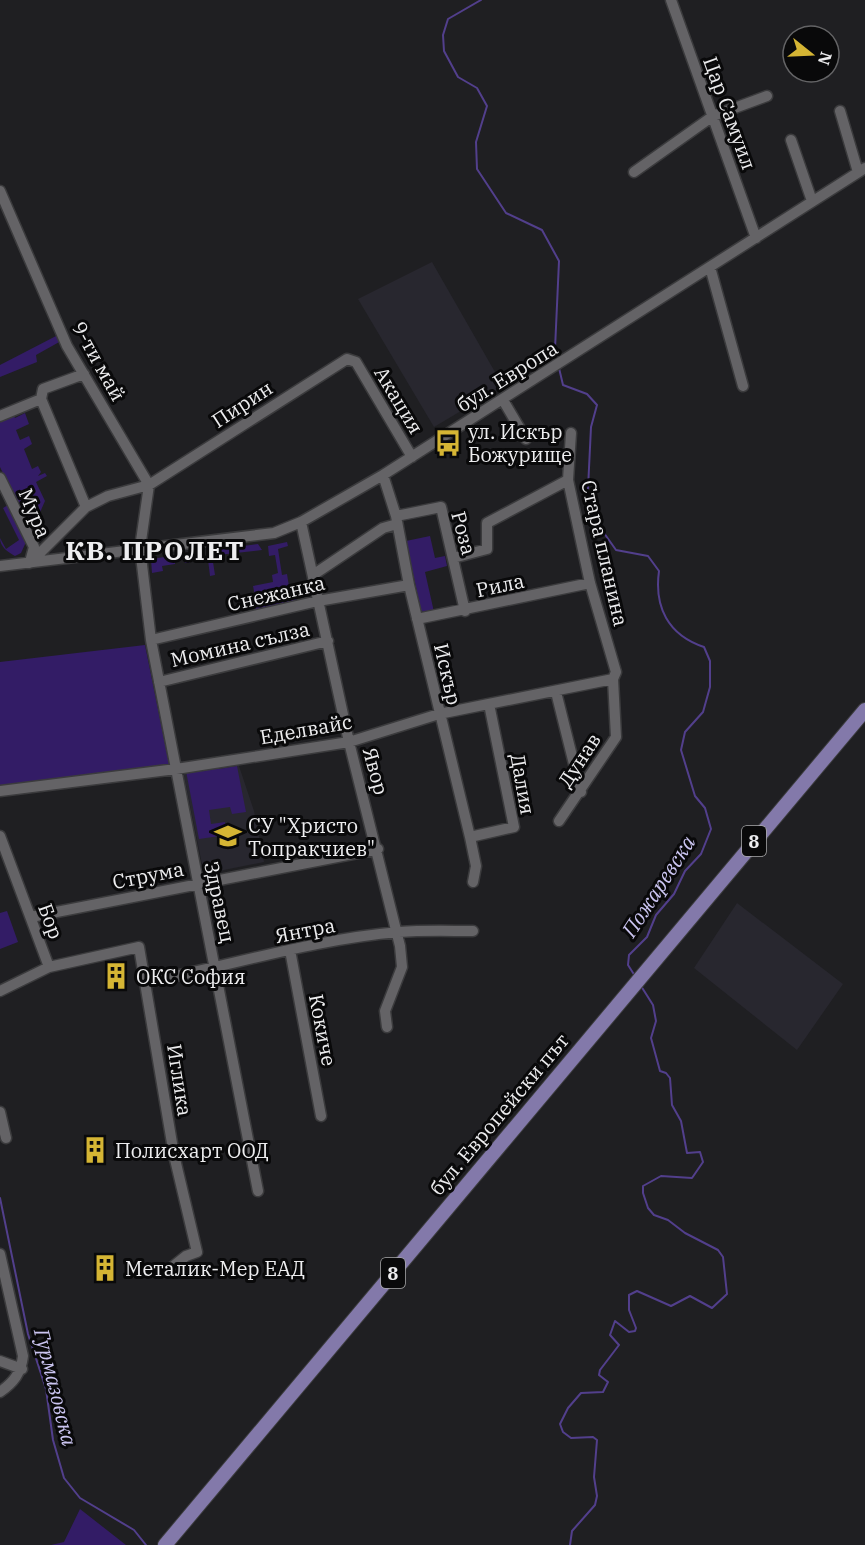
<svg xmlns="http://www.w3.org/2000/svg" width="865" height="1545" font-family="'IBM Plex Serif',serif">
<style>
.built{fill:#28272f}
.green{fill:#331c66}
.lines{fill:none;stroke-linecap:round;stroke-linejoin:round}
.stream{stroke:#523f8c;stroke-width:2}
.minor-casing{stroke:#3b3b3d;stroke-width:13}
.major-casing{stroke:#3b3b3d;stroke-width:16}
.minor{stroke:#646366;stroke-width:10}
.major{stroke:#8379aa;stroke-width:14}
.labels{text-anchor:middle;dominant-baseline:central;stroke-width:6;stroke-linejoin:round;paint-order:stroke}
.shield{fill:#09090a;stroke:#a9a9aa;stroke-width:1.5}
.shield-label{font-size:18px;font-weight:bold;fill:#ededef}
.street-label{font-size:20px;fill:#ededef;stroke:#09090a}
.poi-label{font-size:20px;fill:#ededef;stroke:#09090a;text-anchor:start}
.water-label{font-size:21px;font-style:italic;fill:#cbc5f1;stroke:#09090a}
.district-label{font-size:26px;font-weight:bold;letter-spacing:1.5px;fill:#ededef;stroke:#09090a}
</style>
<rect width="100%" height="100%" fill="#1f1f22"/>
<!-- built -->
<path class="built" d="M 432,262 L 503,386 L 434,427 L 358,299 Z
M 238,763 L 254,811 L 264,862 L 204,874 L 183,771 Z
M 737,903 L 843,984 L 797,1050 L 694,968 Z"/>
<!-- green -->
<path class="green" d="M 58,335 L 61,341 L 36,355 L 37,362 L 0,377 L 0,365 Z
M 25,413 L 29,424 L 16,430 L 20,440 L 29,436 L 32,444 L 24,449 L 32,469 L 38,466 L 41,472 L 38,476 L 45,473 L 47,476 L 36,482 L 45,501 L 34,526 L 26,510 L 22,512 L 0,467 L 0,419 L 13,414 L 15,418 Z
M 8,505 L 26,542 L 21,553 L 15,556 C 8,552 0,547 0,538 L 6,549 L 19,540 L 3,508 Z
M 430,536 L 435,558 L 445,556 L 447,566 L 425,572 L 434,612 L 424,613 L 421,610 L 406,541 Z
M 287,542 L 288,546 L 278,549 L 282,575 L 287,574 L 291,599 L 296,598 L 297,602 L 254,610 L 257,607 L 253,586 L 273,582 L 272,575 L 278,573 L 275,555 L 269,556 L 268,546 Z
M 258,544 L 262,550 L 218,555 L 219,561 L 213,562 L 215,575 L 210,576 L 207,551 Z
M 199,552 L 201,561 L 198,562 L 197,557 L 190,558 L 190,563 L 185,563 L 184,559 L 175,560 L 175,564 L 162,566 L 163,571 L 152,573 L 151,559 Z
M 145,645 L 169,764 L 0,787 L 0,662 Z
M 218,765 L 219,769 L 237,766 L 246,812 L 232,814 L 230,807 L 209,810 L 211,824 L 225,822 L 227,835 L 199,839 L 186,771 Z
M 7,911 L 18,942 L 0,949 L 0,913 Z
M 80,1509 L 126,1545 L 51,1545 L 64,1542 Z"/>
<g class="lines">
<!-- stream -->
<path class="stream" d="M 481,0 L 448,19 L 443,35 L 444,51 L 458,77 L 477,88 L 487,106 L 476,142 L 477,169 L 506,213 L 542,230 L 559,261 L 555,349 L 557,360
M 559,368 L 563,385 L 587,394 L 597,405 L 591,427 L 587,509 L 616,550 L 648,556 L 659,571 C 654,607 668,635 704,647 L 710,661 L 710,687 L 703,712 L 685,732 L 681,750 L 695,796 L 705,808 L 711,829 L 701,854 L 685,871 L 674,894 L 656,915 L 647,937 L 629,955 L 628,965 L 635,976
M 0,1198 L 28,1334 L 46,1389 L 53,1440 L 64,1478 L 80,1498 L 134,1530 L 146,1545
M 570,1545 L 572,1531 L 595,1505 L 597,1496 L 594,1477 L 597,1440 L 593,1437 L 571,1438 L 563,1432 L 560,1424 L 568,1408 L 581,1393 L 603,1392 L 608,1382 L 599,1375 L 600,1370 L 619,1345 L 610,1335 L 615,1321 L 629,1332 L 635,1331 L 636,1328 L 629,1310 L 629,1295 L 637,1291 L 671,1306 L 690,1296 L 712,1308 L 727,1294 L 723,1257 L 718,1250 L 685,1233 L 668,1220 L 654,1215 L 648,1208 L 643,1193 L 643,1186 L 661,1176 L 692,1178 L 703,1162 L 700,1152 L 687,1153 L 681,1121 L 672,1105 L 670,1078 L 666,1073 L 660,1071 L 651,1038 L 656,1021 L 653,1005 L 641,986"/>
<defs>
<path id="minor" d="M 671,0 L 756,238
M 840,111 L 858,172
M 791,140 L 812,201
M 634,172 L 713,116 L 767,96
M 0,191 L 67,346 L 149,485 L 140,548 L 151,640 L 258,1191
M 710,267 L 743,386
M 41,399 L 43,389 L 84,374
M 503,400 L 526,439
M 0,416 L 41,399 L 86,507
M 383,475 L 396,516 L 409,585 L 470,837 L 476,866 L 473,882
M 0,478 L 34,547 L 30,562
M 396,516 L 441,507 L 465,611
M 301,522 L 349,742 L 400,946 L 402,967 L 385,1011 L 387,1027
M 453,558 L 487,549 L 487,523 L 568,480
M 30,563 L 86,507 L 108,496 L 149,485 L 347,359 L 356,362 L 412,457
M 0,566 L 274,533 L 301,522 L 383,475 L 865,168
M 313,575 L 383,528 L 397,524
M 417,619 L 590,583
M 151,640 L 318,601 L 409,585
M 159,682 L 328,641
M 556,692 L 581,792
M 0,791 L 176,769 L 349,742 L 439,714 L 613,679
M 559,821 L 616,737 L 613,679 L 616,672 L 590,583 L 568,480 L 571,433
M 0,836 L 49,967 L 0,991
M 470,837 L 514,827 L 489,704
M 31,917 L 378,849
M 290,950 L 321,1116
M 49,967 L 139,947 L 174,1155 L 197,1252 L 186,1256 L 166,1272
M 146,982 C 230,966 314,939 399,932 C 424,930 449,931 473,931
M 0,1112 L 6,1138
M 0,1254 L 23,1356 C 21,1373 14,1382 0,1392
M 0,1361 L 22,1369"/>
<path id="major" d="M 165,1545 L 865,710"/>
</defs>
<!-- minor casing -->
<use href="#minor" class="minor-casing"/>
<!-- major casing -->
<use href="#major" class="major-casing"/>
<!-- minor -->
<use href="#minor" class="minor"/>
<!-- major -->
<use href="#major" class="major"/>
</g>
<!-- icons -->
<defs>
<symbol id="bus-bare" viewBox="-9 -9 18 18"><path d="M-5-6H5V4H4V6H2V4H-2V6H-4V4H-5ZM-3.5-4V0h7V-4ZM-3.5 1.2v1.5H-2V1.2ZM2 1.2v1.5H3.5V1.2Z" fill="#d5b534" stroke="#09090a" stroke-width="2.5" paint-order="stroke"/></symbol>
<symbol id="school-bare" viewBox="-9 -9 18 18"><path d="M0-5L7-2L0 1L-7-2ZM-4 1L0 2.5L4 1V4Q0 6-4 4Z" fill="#d5b534" stroke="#09090a" stroke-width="2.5" paint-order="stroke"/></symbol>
<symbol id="building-bare" viewBox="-9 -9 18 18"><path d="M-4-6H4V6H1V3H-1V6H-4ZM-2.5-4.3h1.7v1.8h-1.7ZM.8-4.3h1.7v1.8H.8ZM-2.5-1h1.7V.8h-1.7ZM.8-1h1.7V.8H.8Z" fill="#d5b534" stroke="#09090a" stroke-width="2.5" paint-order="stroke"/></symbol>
</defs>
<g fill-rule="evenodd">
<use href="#bus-bare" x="429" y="424" width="38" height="38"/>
<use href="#school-bare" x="209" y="817" width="38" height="38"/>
<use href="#building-bare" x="97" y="957" width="38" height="38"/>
<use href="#building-bare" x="76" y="1131" width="38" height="38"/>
<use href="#building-bare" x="86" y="1249" width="38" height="38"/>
</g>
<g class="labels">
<!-- shield labels -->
<g class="shield">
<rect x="742" y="826" width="24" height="30" rx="4.5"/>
<rect x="381" y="1258" width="24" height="30" rx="4.5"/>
</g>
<g class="shield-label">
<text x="754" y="841">8</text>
<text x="393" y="1273">8</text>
</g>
<!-- street labels -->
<g class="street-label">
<text transform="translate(730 113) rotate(70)">Цар Самуил</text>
<text transform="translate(99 361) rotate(61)">9-ти май</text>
<text transform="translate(507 376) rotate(-32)">бул. Европа</text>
<text transform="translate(399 400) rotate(59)">Акация</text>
<text transform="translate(242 404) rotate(-33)">Пирин</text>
<text transform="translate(35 513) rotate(67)">Мура</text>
<text transform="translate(464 533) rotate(75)">Роза</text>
<text transform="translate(605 553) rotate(77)">Стара планина</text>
<text transform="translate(500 585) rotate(-12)">Рила</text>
<text transform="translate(276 593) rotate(-13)">Снежанка</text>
<text transform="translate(240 644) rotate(-13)">Момина сълза</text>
<text transform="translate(448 674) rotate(77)">Искър</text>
<text transform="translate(306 729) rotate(-10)">Еделвайс</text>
<text transform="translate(579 760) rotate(-57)">Дунав</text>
<text transform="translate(376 771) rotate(75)">Явор</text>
<text transform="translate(523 784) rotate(80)">Далия</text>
<text transform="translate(148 875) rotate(-11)">Струма</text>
<text transform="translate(220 902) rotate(78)">Здравец</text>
<text transform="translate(51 921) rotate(70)">Бор</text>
<text transform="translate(305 930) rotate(-11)">Янтра</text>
<text transform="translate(323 1030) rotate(79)">Кокиче</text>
<text transform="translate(180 1080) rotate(81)">Иглика</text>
<text transform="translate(499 1114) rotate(-50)">бул. Европейски път</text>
</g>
<!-- poi labels -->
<g class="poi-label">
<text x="468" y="431">ул. Искър<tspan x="468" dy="23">Божурище</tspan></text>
<text x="248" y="825">СУ "Христо<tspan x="248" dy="23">Топракчиев"</tspan></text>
<text x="136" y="976">ОКС София</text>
<text x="115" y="1150">Полисхарт ООД</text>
<text x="125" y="1268">Металик-Мер ЕАД</text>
</g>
<!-- water labels -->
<g class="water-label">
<text transform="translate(658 886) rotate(-57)">Пожаревска</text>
<text transform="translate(56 1387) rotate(76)">Гурмазовска</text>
</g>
<!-- district labels -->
<g class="district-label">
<text x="155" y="550">КВ. ПРОЛЕТ</text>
</g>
</g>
<!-- north arrow -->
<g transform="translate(811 54) rotate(108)"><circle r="28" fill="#09090a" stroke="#646466" stroke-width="1.5"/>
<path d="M0-4.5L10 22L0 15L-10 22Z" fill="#d5b534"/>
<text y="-9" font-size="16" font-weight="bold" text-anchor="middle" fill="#ededef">N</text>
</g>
</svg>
